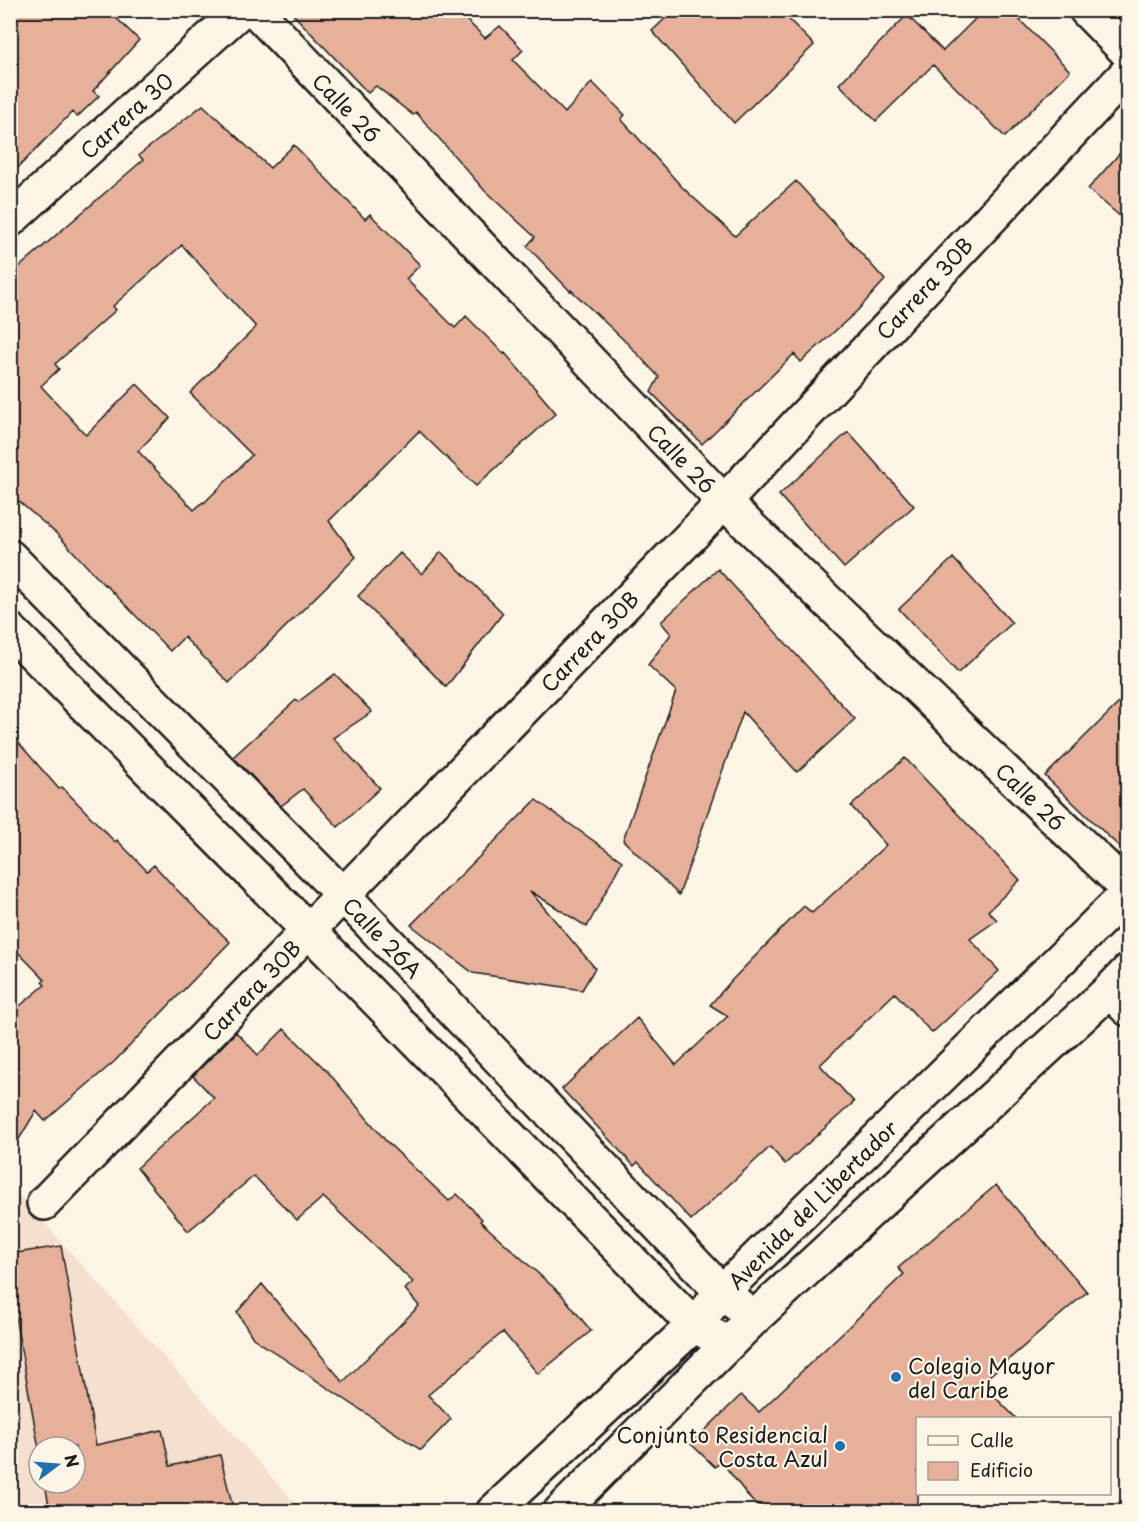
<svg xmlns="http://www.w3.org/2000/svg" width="1138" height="1522" font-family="'Playpen Sans',sans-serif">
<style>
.built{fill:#f5e0cf;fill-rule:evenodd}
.building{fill:#e6b09b;stroke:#1c1c1c;stroke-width:1.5;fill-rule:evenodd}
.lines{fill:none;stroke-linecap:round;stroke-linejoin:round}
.minor-casing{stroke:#1c1c1c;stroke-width:38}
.secondary-casing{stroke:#1c1c1c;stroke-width:38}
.minor{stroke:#fcf5e5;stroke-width:33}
.secondary{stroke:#fcf5e5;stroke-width:33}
.poi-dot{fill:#1f6fb2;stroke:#fcf5e5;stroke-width:2}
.labels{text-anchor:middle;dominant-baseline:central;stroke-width:4.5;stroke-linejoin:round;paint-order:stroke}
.street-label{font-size:21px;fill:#1c1c1c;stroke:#fcf5e5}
.poi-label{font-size:21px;fill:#1c1c1c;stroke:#fcf5e5;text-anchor:start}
</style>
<rect width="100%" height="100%" fill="#fcf5e5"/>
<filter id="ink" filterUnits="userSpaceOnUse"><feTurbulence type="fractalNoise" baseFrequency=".0167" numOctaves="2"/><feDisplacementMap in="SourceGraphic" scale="12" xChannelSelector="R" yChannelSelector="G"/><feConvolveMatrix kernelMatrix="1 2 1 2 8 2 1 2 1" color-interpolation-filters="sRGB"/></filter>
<g filter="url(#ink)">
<!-- built -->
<path class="built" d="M 10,1186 L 34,1211 L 302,1511 L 11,1511 ZM 39,1447 L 75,1447 L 75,1483 L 39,1483 Z"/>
<!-- building -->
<path class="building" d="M 10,10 L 108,10 L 139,40 L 93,91 L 99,96 L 77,117 L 72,112 L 10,176 Z
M 289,10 L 456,10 L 485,38 L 500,26 L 523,50 L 513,60 L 565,113 L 592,82 L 625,115 L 621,119 L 682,187 L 735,236 L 796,181 L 885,280 L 857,311 L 801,362 L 794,354 L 702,444 L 651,392 L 659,377 L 628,344 L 571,290 L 570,291 L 527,246 L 535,237 L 485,191 L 416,112 L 413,115 L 376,86 L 368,93 Z
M 674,10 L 780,10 L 814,45 L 734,123 L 652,31 Z
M 984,10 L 1010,10 L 1070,71 L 1005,137 L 933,65 L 876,121 L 839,84 L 907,15 L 943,51 Z
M 203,105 L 270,168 L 294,145 L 365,219 L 370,214 L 420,265 L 406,279 L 455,328 L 466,316 L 504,354 L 505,353 L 556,413 L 476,486 L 419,431 L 329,521 L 356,557 L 229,683 L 184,637 L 170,651 L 105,584 L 104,585 L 58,535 L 10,494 L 10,275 L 143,160 L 139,155 ZM 182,245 L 256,327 L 190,393 L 252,455 L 204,503 L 203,502 L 194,510 L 138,451 L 170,418 L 137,384 L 86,435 L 41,386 L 59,369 L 55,364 L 116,310 L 113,306 Z
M 1128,144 L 1128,223 L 1088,189 Z
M 848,432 L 914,506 L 844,568 L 779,495 Z
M 441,552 L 503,613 L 446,687 L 358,596 L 400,553 L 422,574 Z
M 953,558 L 1012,623 L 958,673 L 899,609 Z
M 718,569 L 855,719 L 797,772 L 743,712 L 679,895 L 623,840 L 676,691 L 648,665 L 671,634 L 661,622 Z
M 335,674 L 372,712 L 333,738 L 380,788 L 338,827 L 303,789 L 281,806 L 233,757 L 296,700 L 298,702 Z
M 1128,694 L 1128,855 L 1045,776 Z
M 10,733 L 59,789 L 62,787 L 115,842 L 117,840 L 147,871 L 154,865 L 175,888 L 230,942 L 115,1061 L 45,1121 L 36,1111 L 10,1154 L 10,1014 L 45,985 L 42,982 L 45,980 L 10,944 Z
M 905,758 L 1020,880 L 988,911 L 997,920 L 970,939 L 999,971 L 932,1033 L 895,993 L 820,1065 L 854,1102 L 785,1164 L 770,1147 L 691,1220 L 638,1162 L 634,1166 L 562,1089 L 637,1018 L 676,1065 L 728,1016 L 710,1005 L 732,980 L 804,906 L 812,913 L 886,845 L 851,806 Z
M 536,800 L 622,861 L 587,927 L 530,891 L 595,968 L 582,990 L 473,973 L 411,925 Z
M 284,1029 L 328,1072 L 386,1141 L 449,1201 L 457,1194 L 482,1219 L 480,1221 L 562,1295 L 591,1331 L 538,1374 L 503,1332 L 428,1395 L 451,1419 L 421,1450 L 253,1338 L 237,1312 L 262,1284 L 343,1382 L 419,1306 L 405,1289 L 413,1282 L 323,1197 L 297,1220 L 254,1176 L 188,1231 L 137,1168 L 214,1098 L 193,1076 L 236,1032 L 258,1055 Z
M 996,1185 L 1087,1292 L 981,1383 L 1017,1419 L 918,1419 L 918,1512 L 771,1512 L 752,1501 L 721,1461 L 715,1467 L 691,1444 L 741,1395 L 759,1412 L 904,1274 L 898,1268 Z
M 61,1246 L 96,1445 L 162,1430 L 170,1466 L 220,1455 L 234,1512 L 50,1512 L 45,1483 L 75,1483 L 75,1447 L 39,1447 L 39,1449 L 10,1288 L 10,1254 Z"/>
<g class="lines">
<defs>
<path id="minor" d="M 255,10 L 724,502 L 1128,889
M 1086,10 L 1128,53
M 10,220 L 241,10
M 10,557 L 343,895 L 722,1292 L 754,1318
M 10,630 L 309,931 L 694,1325 L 728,1344
M 1109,991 L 1128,1009
M 44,1203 L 724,502 L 1128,72"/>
<path id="secondary" d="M 493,1512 L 694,1325 L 722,1292 L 1128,893
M 560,1512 L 754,1318 L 1109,991 L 1128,971"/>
</defs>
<!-- minor casing -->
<use href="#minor" class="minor-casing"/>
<!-- secondary casing -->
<use href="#secondary" class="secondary-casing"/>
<!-- minor -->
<use href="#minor" class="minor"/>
<!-- secondary -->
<use href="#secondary" class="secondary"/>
</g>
</g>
<!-- markers -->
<g class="poi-dot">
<circle cx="896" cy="1377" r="6"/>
<circle cx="840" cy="1446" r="6"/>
</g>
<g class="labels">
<!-- street labels -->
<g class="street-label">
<text transform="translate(347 107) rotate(46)">Calle 26</text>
<text transform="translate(126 115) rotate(-42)">Carrera 30</text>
<text transform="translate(924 288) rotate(-47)">Carrera 30B</text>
<text transform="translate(682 458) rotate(46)">Calle 26</text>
<text transform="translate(589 641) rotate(-46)">Carrera 30B</text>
<text transform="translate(1031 796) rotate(44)">Calle 26</text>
<text transform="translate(383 937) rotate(46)">Calle 26A</text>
<text transform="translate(251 990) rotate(-46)">Carrera 30B</text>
<text transform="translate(812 1204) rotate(-45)">Avenida del Libertador</text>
</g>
<!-- poi labels -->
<g class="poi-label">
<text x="908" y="1365">Colegio Mayor<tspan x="908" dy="24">del Caribe</tspan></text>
<text x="828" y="1434" text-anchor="end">Conjunto Residencial<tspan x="828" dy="24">Costa Azul</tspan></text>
</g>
</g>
<!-- margin -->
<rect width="1138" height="1522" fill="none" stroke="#fcf5e5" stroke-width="36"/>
<rect x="18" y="18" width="1102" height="1486" fill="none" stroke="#1c1c1c" stroke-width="2" filter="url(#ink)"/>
<!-- legend -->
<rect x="916" y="1417" width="195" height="78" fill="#fcf5e5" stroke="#a29e95" stroke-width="1.5"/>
<rect x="928" y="1436" width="30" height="9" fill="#fcf5e5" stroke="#a29e95" stroke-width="1.5"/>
<text x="970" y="1447" font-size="18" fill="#1c1c1c">Calle</text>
<rect x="928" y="1462" width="30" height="18" fill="#e6b09b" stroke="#a29e95" stroke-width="1.5"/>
<text x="970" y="1477" font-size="18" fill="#1c1c1c">Edificio</text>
<!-- north arrow -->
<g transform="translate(57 1465) rotate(74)"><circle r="28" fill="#fcf5e5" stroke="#a29e95" stroke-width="1.5"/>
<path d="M0-4.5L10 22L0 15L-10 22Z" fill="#1f6fb2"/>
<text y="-9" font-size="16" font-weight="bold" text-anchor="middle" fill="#1c1c1c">N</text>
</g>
</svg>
